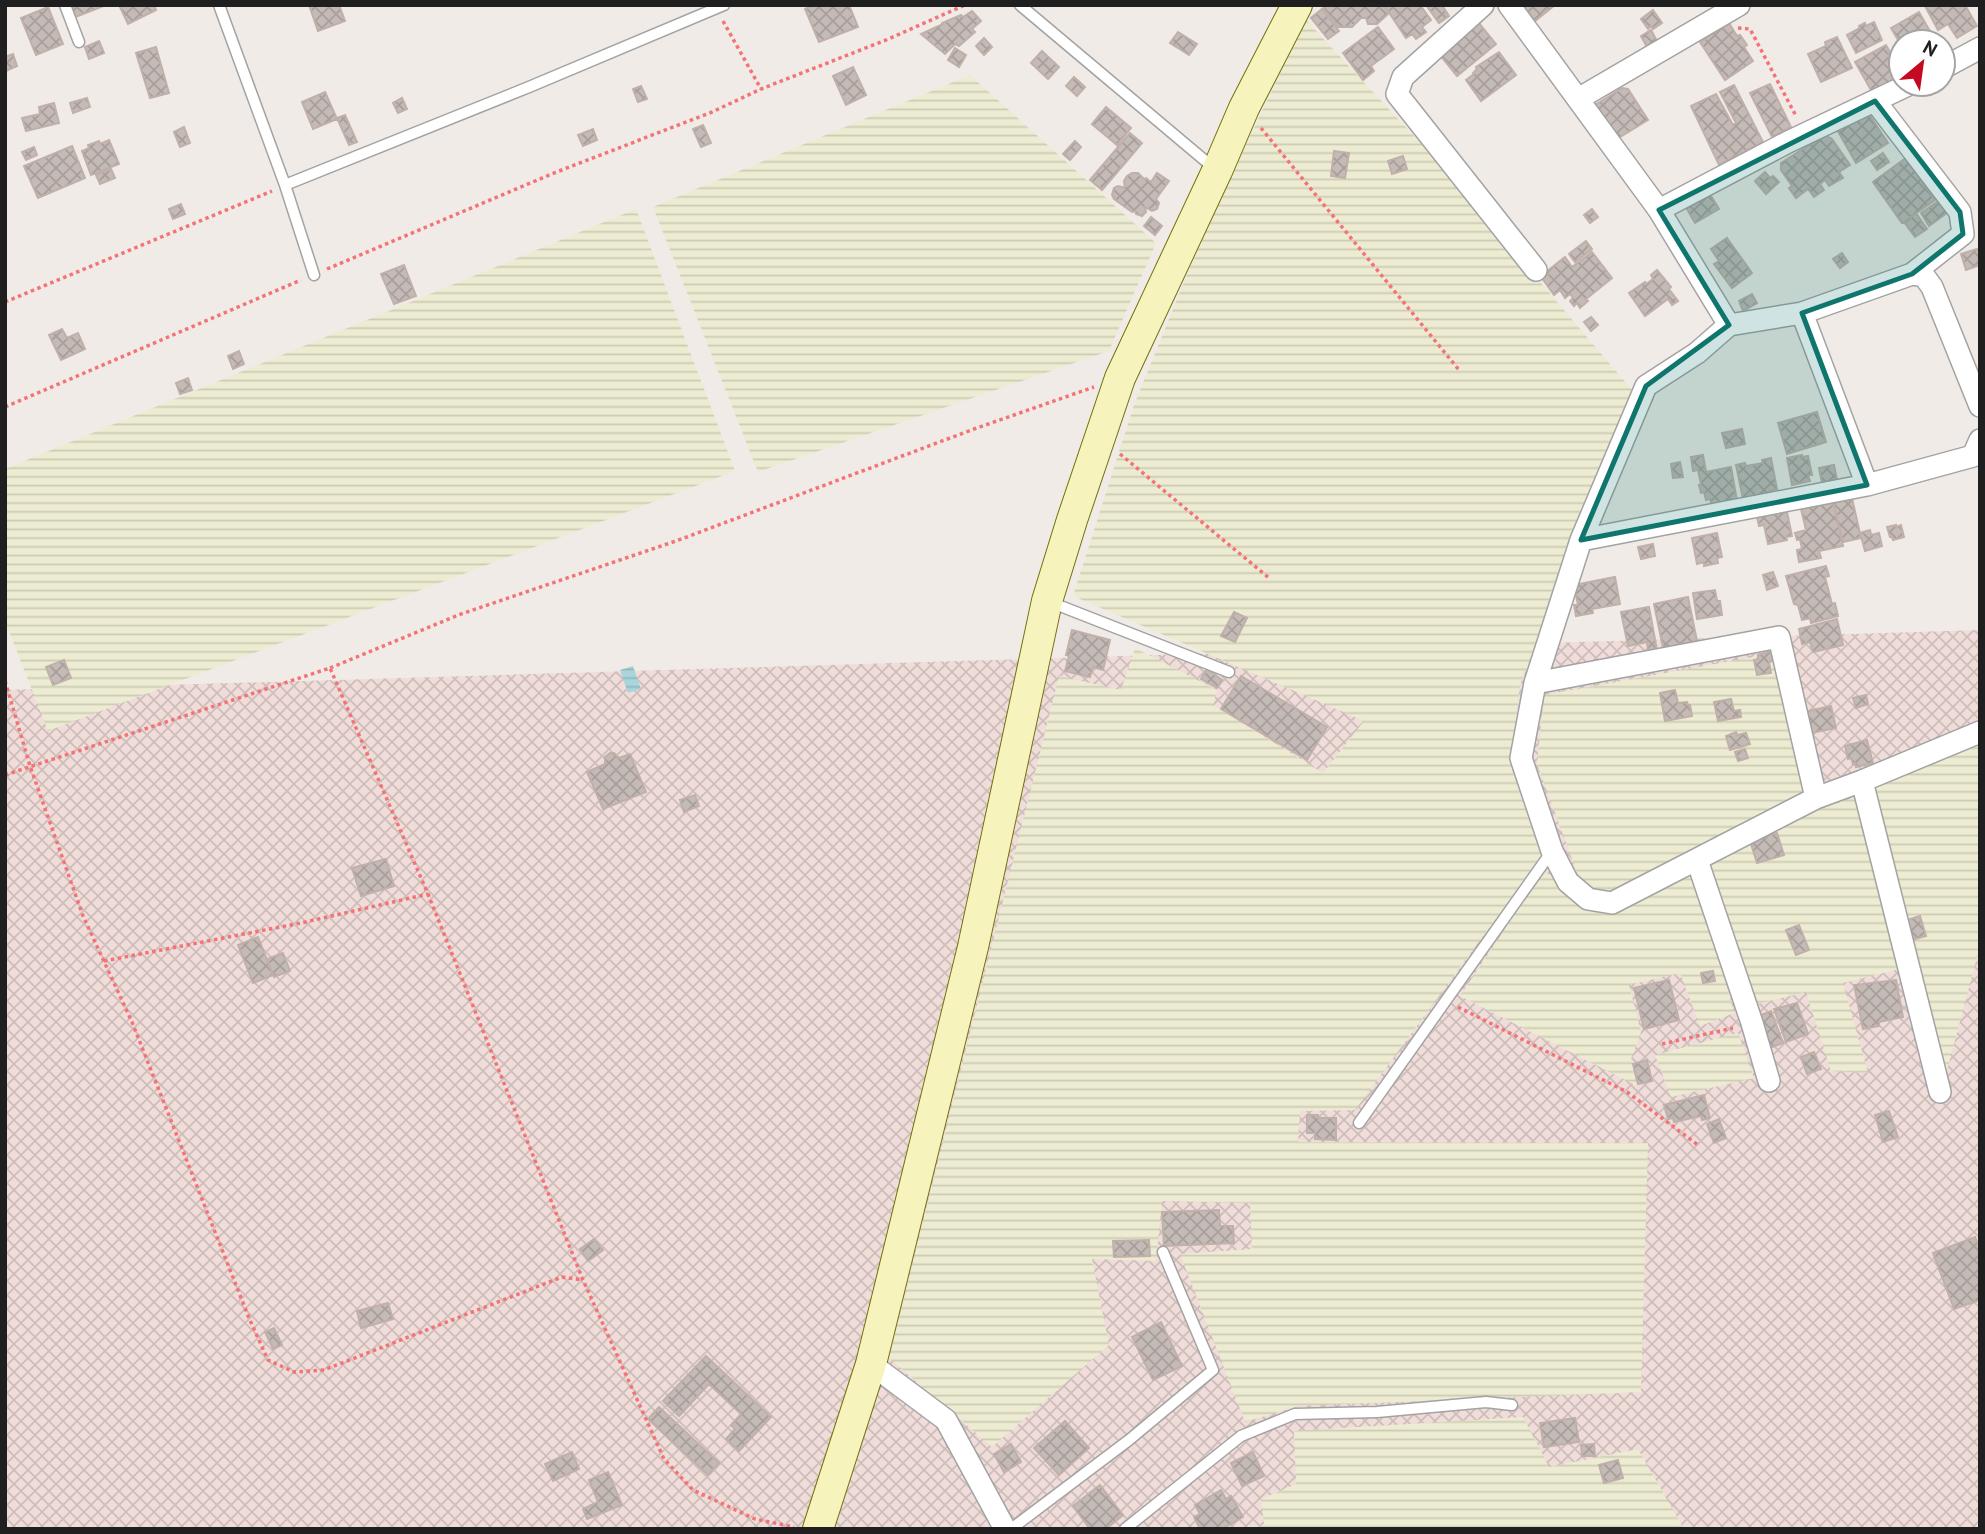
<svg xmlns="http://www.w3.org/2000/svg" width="1985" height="1534" font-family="'PT Sans',sans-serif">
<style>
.military{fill:url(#military-cross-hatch)}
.farmland{fill:url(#farmland-rules)}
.water{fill:url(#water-rules)}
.building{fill:url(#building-cross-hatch);stroke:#c1b0a9;stroke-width:2}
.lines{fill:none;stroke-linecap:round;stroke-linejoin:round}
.lane-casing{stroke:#a3a3a3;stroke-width:13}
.street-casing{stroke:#a3a3a3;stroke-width:24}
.secondary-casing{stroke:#73710a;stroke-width:32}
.path{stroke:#f47376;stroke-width:3.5;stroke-dasharray:3.5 3.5;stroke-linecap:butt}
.lane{stroke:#fff;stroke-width:10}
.street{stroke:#fff;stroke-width:21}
.secondary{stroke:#f7f3bd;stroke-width:30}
.marked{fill:#0f766e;fill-opacity:0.2;stroke:#0f766e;stroke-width:5;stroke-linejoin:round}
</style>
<defs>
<pattern id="military-cross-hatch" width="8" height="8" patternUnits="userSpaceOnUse" patternTransform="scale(1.75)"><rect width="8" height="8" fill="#f0ddda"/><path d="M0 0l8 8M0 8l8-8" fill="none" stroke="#cdbdbb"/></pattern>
<pattern id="farmland-rules" width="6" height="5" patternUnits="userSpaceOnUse" patternTransform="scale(1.75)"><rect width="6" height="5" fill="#edecd2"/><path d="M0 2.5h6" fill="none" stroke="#cbcab4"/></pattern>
<pattern id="water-rules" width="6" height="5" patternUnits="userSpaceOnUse" patternTransform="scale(1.75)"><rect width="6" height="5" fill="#a9d6db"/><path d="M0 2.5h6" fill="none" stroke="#91b7bc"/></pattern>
<pattern id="building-cross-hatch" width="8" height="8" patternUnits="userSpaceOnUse" patternTransform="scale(1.75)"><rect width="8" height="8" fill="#c4bab6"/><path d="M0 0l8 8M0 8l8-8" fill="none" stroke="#a89f9c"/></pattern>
</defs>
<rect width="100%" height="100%" fill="#f0ebe6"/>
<!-- military -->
<path class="military" d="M 1980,630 L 1980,1529 L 5,1529 L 5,690 Z"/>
<!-- farmland -->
<path class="farmland" d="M 1306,20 L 1439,163 L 1632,390 L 1552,610 L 1520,684 L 1512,769 L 1542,856 L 1355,1110 L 1300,1111 L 1298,1142 L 1648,1143 L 1641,1392 L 1299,1406 L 1245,1422 L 1180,1254 L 1252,1249 L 1250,1203 L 1162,1201 L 1156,1261 L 1092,1259 L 1109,1345 L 992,1447 L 889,1358 L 1059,676 L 1121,690 L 1135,648 L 1217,690 L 1213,705 L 1323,773 L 1364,721 L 1073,596 L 1134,405 L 1208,223 Z
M 970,75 L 1156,243 L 1109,351 L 758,472 L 653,207 Z
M 636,209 L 735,471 L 48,731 L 5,621 L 5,469 Z
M 1781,652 L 1815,791 L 1605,894 L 1582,886 L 1537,764 L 1544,695 Z
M 1980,742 L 1980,946 L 1944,1082 L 1869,789 Z
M 1864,794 L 1908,967 L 1843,983 L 1868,1073 L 1831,1071 L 1806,992 L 1753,1005 L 1706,863 L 1786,821 Z
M 1544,871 L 1604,915 L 1697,871 L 1734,1013 L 1700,1026 L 1680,973 L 1629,985 L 1641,1032 L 1631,1059 L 1637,1086 L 1460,996 Z
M 1738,1033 L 1754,1078 L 1671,1097 L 1655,1055 Z
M 1523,1417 L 1549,1467 L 1638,1449 L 1684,1529 L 1256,1529 L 1264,1524 L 1261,1499 L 1296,1484 L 1294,1431 Z"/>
<!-- water -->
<path class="water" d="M 633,666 L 641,689 L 628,693 L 620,670 Z"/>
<!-- building -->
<path class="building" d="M 68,5 L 106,5 L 73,18 Z
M 119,5 L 154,5 L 156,10 L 128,24 Z
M 309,5 L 339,5 L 345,21 L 318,31 Z
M 813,5 L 849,5 L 858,27 L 819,42 L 805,9 Z
M 1323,5 L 1383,5 L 1388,14 L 1377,24 L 1368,24 L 1366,18 L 1361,18 L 1352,27 L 1338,27 L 1324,10 Z
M 1390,5 L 1420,5 L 1431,20 L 1422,27 L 1426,32 L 1416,39 L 1412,34 L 1406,38 L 1386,8 Z
M 1426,5 L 1442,5 L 1449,16 L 1439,23 Z
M 1522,5 L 1555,5 L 1535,21 Z
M 1926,5 L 1965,5 L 1977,26 L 1957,38 L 1948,24 L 1938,30 L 1925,6 Z
M 48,7 L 63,44 L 36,55 L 21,18 Z
M 1322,9 L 1339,31 L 1328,39 L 1311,18 Z
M 1653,10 L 1662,23 L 1653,29 L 1651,26 L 1648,29 L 1641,19 Z
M 972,11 L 981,21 L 972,29 L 975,32 L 959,46 L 955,44 L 945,54 L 921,34 L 943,24 L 942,23 L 961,15 L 963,17 Z
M 1919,12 L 1935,40 L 1940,37 L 1943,42 L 1901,42 L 1901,45 L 1891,28 Z
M 1478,22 L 1496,44 L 1457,76 L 1439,54 Z
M 1874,22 L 1882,40 L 1856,53 L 1847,35 L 1860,28 L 1859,26 L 1865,23 L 1866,26 Z
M 1729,23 L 1737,36 L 1740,35 L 1747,45 L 1744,47 L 1753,61 L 1725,80 L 1700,42 Z
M 1378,27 L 1394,49 L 1371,66 L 1374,71 L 1363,80 L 1343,53 Z
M 1651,30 L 1657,41 L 1647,47 L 1641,36 Z
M 1178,32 L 1197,44 L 1189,55 L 1170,43 Z
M 1837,37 L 1852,68 L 1821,82 L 1808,54 L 1826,46 L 1825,42 Z
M 984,38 L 992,47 L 984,55 L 976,46 Z
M 99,41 L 104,53 L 89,59 L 85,47 Z
M 1886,45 L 1891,54 L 1888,55 L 1901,76 L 1872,92 L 1855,62 Z
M 156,47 L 169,93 L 150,98 L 136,53 Z
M 955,48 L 966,55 L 959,67 L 948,60 Z
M 1042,51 L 1059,67 L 1048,79 L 1031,63 Z
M 1499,52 L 1516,75 L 1481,101 L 1466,80 L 1474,74 L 1473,73 L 1477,69 L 1476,67 Z
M 13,54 L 17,66 L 6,71 L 5,57 Z
M 853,67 L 866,95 L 846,105 L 833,76 Z
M 1074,77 L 1085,87 L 1077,96 L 1066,86 Z
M 1770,84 L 1791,127 L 1772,137 L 1750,93 Z
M 1734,85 L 1763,142 L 1719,165 L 1691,106 L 1716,94 L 1733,125 L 1736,123 L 1720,92 Z
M 641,86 L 647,99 L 638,102 L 633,89 Z
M 1622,88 L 1628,89 L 1648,120 L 1617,139 L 1595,105 Z
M 325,92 L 337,119 L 313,129 L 302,102 Z
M 87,98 L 90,107 L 73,113 L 70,103 Z
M 402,98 L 407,109 L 398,113 L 393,103 Z
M 54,103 L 59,123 L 26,131 L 22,118 L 40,114 L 39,107 Z
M 1106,107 L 1131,128 L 1117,145 L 1092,124 Z
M 1868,113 L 1888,143 L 1856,163 L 1835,126 L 1844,120 L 1847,126 Z
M 345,115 L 357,142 L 349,145 L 337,118 Z
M 703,125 L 711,143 L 701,147 L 693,129 Z
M 184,127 L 190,143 L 180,147 L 174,132 Z
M 593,129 L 597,140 L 583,146 L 578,135 Z
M 1130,133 L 1142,143 L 1102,190 L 1090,180 Z
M 1825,135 L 1832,139 L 1850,165 L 1839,172 L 1843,178 L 1829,186 L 1825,180 L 1820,184 L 1824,190 L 1814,197 L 1808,189 L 1796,198 L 1789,188 L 1792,186 L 1781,170 L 1781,163 Z
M 109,140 L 119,164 L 91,175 L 82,151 L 89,148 L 88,145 L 99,141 L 100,144 Z
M 1075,141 L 1081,147 L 1070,160 L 1063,154 Z
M 72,146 L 85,178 L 38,198 L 24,166 Z
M 34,147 L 37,155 L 26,160 L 22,152 Z
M 1334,151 L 1349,153 L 1345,178 L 1331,176 Z
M 1883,153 L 1889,162 L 1877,170 L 1871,161 Z
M 1403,156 L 1407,169 L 1392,174 L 1388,161 Z
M 1906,158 L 1935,200 L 1902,223 L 1873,182 Z
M 111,169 L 115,178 L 100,184 L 96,175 Z
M 1765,172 L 1770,178 L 1773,176 L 1779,182 L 1766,194 L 1755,181 Z
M 1132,173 L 1138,173 L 1145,180 L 1146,178 L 1151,182 L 1157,173 L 1169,181 L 1156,199 L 1159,203 L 1157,209 L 1152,211 L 1145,207 L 1146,212 L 1142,216 L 1136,214 L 1135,211 L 1132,212 L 1114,199 L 1112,195 L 1114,188 L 1118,186 L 1125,188 L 1124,181 L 1127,176 Z
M 1708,191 L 1719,209 L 1695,223 L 1684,204 Z
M 1940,200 L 1948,212 L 1929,226 L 1921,213 Z
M 181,204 L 185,214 L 173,219 L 169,209 Z
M 1592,209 L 1598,217 L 1590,223 L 1584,215 Z
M 1916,213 L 1927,229 L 1915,237 L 1904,222 Z
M 1151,217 L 1162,226 L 1155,235 L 1144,226 Z
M 1727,238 L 1752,273 L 1732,288 L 1714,264 L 1719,261 L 1711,249 Z
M 1586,241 L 1592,249 L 1575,262 L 1569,254 Z
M 1977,249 L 1980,255 L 1980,265 L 1966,270 L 1961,254 Z
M 1592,252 L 1612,278 L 1586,299 L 1588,301 L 1580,308 L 1577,303 L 1574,306 L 1570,301 L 1573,298 L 1570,294 L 1565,298 L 1560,290 L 1554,295 L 1542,278 L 1548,274 L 1546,272 L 1565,257 L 1572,267 Z
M 1842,253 L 1848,262 L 1840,268 L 1833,259 Z
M 404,265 L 416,296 L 394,304 L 381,274 Z
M 1657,270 L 1671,287 L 1669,289 L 1678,301 L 1672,305 L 1668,299 L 1645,316 L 1629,293 L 1645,282 L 1646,284 L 1653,279 L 1651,275 Z
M 1752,294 L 1757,303 L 1743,311 L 1739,301 Z
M 1591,317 L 1598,325 L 1591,331 L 1584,322 Z
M 62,329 L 67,338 L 78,333 L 85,349 L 61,360 L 49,335 Z
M 239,351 L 244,364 L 233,369 L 228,356 Z
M 188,378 L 192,390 L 180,394 L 176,383 Z
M 1817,412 L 1826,442 L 1787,454 L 1778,423 Z
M 1742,429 L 1745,444 L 1726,448 L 1722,433 Z
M 1703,455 L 1706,472 L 1731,467 L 1737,501 L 1712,506 L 1710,499 L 1706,500 L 1704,492 L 1701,493 L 1699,485 L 1701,484 L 1698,470 L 1693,471 L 1691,457 Z
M 1802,455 L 1802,457 L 1808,456 L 1812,475 L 1808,475 L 1810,481 L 1792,485 L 1787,458 Z
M 1771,458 L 1777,489 L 1769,491 L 1769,494 L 1743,499 L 1736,465 L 1745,463 L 1746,466 L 1763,463 L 1762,460 Z
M 1680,462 L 1683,477 L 1673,478 L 1671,464 Z
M 1834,465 L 1837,480 L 1822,483 L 1819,468 Z
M 1852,498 L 1861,538 L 1843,542 L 1833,502 Z
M 1833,502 L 1843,546 L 1819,551 L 1821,558 L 1799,562 L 1797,550 L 1802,549 L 1800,539 L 1797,540 L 1795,533 L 1806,530 L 1801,509 Z
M 1787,512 L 1792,536 L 1786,537 L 1787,540 L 1768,544 L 1764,525 L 1759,526 L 1757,517 Z
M 1896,525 L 1896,527 L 1901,525 L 1904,537 L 1893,540 L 1892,537 L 1890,537 L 1887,527 Z
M 1870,530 L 1871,535 L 1879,533 L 1882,546 L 1865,551 L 1860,533 Z
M 1717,533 L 1722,557 L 1717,558 L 1718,563 L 1704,566 L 1704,562 L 1697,564 L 1692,538 Z
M 1653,544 L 1655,556 L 1641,559 L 1638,547 Z
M 1826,566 L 1829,576 L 1825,577 L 1832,604 L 1835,603 L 1838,616 L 1811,623 L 1810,618 L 1802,620 L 1798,605 L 1794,604 L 1786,576 Z
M 1773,572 L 1778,586 L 1767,590 L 1763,575 Z
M 1615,577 L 1620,604 L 1592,609 L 1593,613 L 1576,616 L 1574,605 L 1578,605 L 1574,585 Z
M 1715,590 L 1717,601 L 1720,601 L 1722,615 L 1697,619 L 1693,593 Z
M 1688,597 L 1697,641 L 1663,648 L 1654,604 Z
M 1649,607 L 1657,650 L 1648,651 L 1647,642 L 1628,646 L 1621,612 Z
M 1234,612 L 1247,618 L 1235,642 L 1221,636 Z
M 1837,619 L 1843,645 L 1813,652 L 1810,642 L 1802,644 L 1799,629 Z
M 1072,630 L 1110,640 L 1103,670 L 1093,667 L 1090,677 L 1065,671 L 1069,656 L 1066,655 Z
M 1774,650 L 1775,660 L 1769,662 L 1771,673 L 1757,675 L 1754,660 L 1758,659 L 1758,655 Z
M 64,660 L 71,678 L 53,685 L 46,667 Z
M 1207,669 L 1222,680 L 1217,688 L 1201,679 Z
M 1241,676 L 1327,727 L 1307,760 L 1221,709 Z
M 1675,690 L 1678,703 L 1687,702 L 1688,705 L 1690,705 L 1692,716 L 1665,721 L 1660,693 Z
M 1866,695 L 1868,704 L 1856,708 L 1853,698 Z
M 1731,699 L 1734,711 L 1740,710 L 1741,717 L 1718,721 L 1714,702 Z
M 1831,706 L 1836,728 L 1806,734 L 1804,712 Z
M 1736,732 L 1737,735 L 1746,733 L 1750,744 L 1730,750 L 1726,736 Z
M 1867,740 L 1873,763 L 1856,767 L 1855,763 L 1853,764 L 1851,758 L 1848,759 L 1845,746 Z
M 1745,749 L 1748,758 L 1738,761 L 1735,752 Z
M 610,753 L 614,753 L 619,758 L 630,754 L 646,792 L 603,809 L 587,772 L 605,764 L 605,757 Z
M 695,795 L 699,806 L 684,812 L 680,800 Z
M 1777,833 L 1784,855 L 1757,863 L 1750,841 Z
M 386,859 L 394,886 L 361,896 L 352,868 Z
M 1920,916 L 1926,936 L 1911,940 L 1904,921 Z
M 1799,925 L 1809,950 L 1796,955 L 1786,930 Z
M 258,937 L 273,975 L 253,983 L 238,945 Z
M 283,953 L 290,971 L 274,977 L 267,959 Z
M 1713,971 L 1715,981 L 1703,983 L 1701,973 Z
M 1669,980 L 1679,1020 L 1644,1029 L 1634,988 Z
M 1896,980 L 1903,1017 L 1879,1022 L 1879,1026 L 1863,1029 L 1854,985 Z
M 1797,1003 L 1808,1034 L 1786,1042 L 1774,1009 Z
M 1771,1011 L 1783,1043 L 1767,1049 L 1758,1016 Z
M 1814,1052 L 1821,1069 L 1807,1074 L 1801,1057 Z
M 1647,1060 L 1652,1081 L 1638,1084 L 1633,1064 Z
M 1704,1095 L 1710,1118 L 1702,1120 L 1701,1116 L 1674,1122 L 1673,1118 L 1668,1119 L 1664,1105 Z
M 1889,1111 L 1898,1137 L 1883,1142 L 1875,1115 Z
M 1307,1115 L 1318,1115 L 1318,1118 L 1336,1118 L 1336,1140 L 1315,1139 L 1315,1133 L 1307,1133 Z
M 1719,1119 L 1726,1138 L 1714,1143 L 1707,1124 Z
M 1219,1210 L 1220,1226 L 1233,1226 L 1234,1243 L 1164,1246 L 1162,1212 Z
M 1975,1237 L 1980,1249 L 1980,1300 L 1954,1309 L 1933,1253 Z
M 594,1239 L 603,1250 L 588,1261 L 580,1249 Z
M 1149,1240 L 1150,1256 L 1114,1257 L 1113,1241 Z
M 388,1303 L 393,1319 L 361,1328 L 357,1311 Z
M 1161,1322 L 1182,1366 L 1153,1380 L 1132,1337 Z
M 274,1328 L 282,1345 L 273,1349 L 265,1332 Z
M 706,1356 L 771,1417 L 739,1451 L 726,1439 L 735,1429 L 731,1425 L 741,1414 L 709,1384 L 679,1416 L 663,1401 Z
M 659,1407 L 719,1463 L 708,1475 L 648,1419 Z
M 1575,1418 L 1579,1442 L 1544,1447 L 1540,1423 Z
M 1065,1421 L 1089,1448 L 1059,1475 L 1034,1448 Z
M 1011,1444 L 1021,1462 L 1004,1472 L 994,1454 Z
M 1594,1444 L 1595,1456 L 1582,1456 L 1581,1445 Z
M 572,1452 L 579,1469 L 553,1481 L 545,1464 Z
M 1253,1452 L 1264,1476 L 1242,1486 L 1231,1463 Z
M 1618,1460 L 1623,1478 L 1604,1483 L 1599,1465 Z
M 608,1472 L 622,1505 L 587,1519 L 583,1509 L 598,1502 L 589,1480 Z
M 1100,1485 L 1123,1515 L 1106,1529 L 1090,1529 L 1073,1506 Z
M 1221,1490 L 1226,1499 L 1231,1496 L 1243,1517 L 1222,1529 L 1200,1529 L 1194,1517 L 1200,1514 L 1195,1505 Z"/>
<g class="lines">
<defs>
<path id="lane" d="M 65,5 L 79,42
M 219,5 L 285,185 L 314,275
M 1020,5 L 1215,169
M 285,185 L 529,87 L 724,5
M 1050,602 L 1229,672
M 1359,1123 L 1552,851
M 1011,1529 L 1129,1440 L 1213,1370 L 1163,1252
M 1125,1529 L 1241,1436 L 1295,1414 L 1377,1412 L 1486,1402 L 1512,1405"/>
<path id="street" d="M 1483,5 L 1403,77 L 1397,94 L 1536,270
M 1509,5 L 1659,210 L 1729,325 L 1697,353 L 1646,386 L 1581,540 L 1535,683 L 1521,758 L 1552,851 L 1568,882 L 1588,899 L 1612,903 L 1816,798 L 1862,781 L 1980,732
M 1943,68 L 1980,48
M 1578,99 L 1739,5
M 1875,101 L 1960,212 L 1963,234 L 1912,274
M 1659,210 L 1788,142 L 1910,84
M 1802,313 L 1867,485
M 1729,325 L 1802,313 L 1912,274 L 1924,276 L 1932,287 L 1980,406
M 1581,540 L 1867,485 L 1973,456 L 1980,440
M 1535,683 L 1779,637 L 1816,798
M 1862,781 L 1940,1092
M 1697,860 L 1752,1023 L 1769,1081
M 871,1364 L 946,1420 L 1005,1529"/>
<path id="secondary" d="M 818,1529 L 871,1364 L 973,947 L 1047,601 L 1072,520 L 1120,378 L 1217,171 L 1244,108 L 1297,5"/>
</defs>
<!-- lane casing -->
<use href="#lane" class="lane-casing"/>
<!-- street casing -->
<use href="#street" class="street-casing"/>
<!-- secondary casing -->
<use href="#secondary" class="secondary-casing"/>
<!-- path -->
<path class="path" d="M 723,21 L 761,89
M 1738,28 L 1750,29 L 1796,116
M 1261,128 L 1459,370
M 327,269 L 554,173 L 712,112 L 761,89 L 886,40 L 965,5
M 5,302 L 272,191
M 5,407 L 301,280
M 1120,454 L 1269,578
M 330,668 L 461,614 L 676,541 L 974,429 L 1094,387
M 5,681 L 30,766 L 83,916 L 132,1022 L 249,1318 L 268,1360 L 294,1372 L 324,1370 L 562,1277 L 583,1280
M 5,775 L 330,668 L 428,894 L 583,1280 L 664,1459 L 693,1490 L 755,1519 L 794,1527
M 104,961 L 301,923 L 428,894
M 1458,1007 L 1627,1092 L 1698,1145
M 1662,1044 L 1733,1028"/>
<!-- lane -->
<use href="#lane" class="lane"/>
<!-- street -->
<use href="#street" class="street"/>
<!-- secondary -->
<use href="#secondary" class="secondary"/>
</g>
<!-- marked area -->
<path class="marked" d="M 1875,101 L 1960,212 L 1963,234 L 1912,274 L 1802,313 L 1867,485 L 1581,540 L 1646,386 L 1729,325 L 1659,210 Z"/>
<!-- border -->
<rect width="1985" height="1534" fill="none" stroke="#1f1f1f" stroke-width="14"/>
<!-- north arrow -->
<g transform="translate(1922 63) rotate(29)"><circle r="33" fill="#ffffff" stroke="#a5a5a5" stroke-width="2"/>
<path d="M0-5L12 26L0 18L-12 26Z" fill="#c50921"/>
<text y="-10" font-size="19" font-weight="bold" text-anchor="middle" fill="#1f1f1f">N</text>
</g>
</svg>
